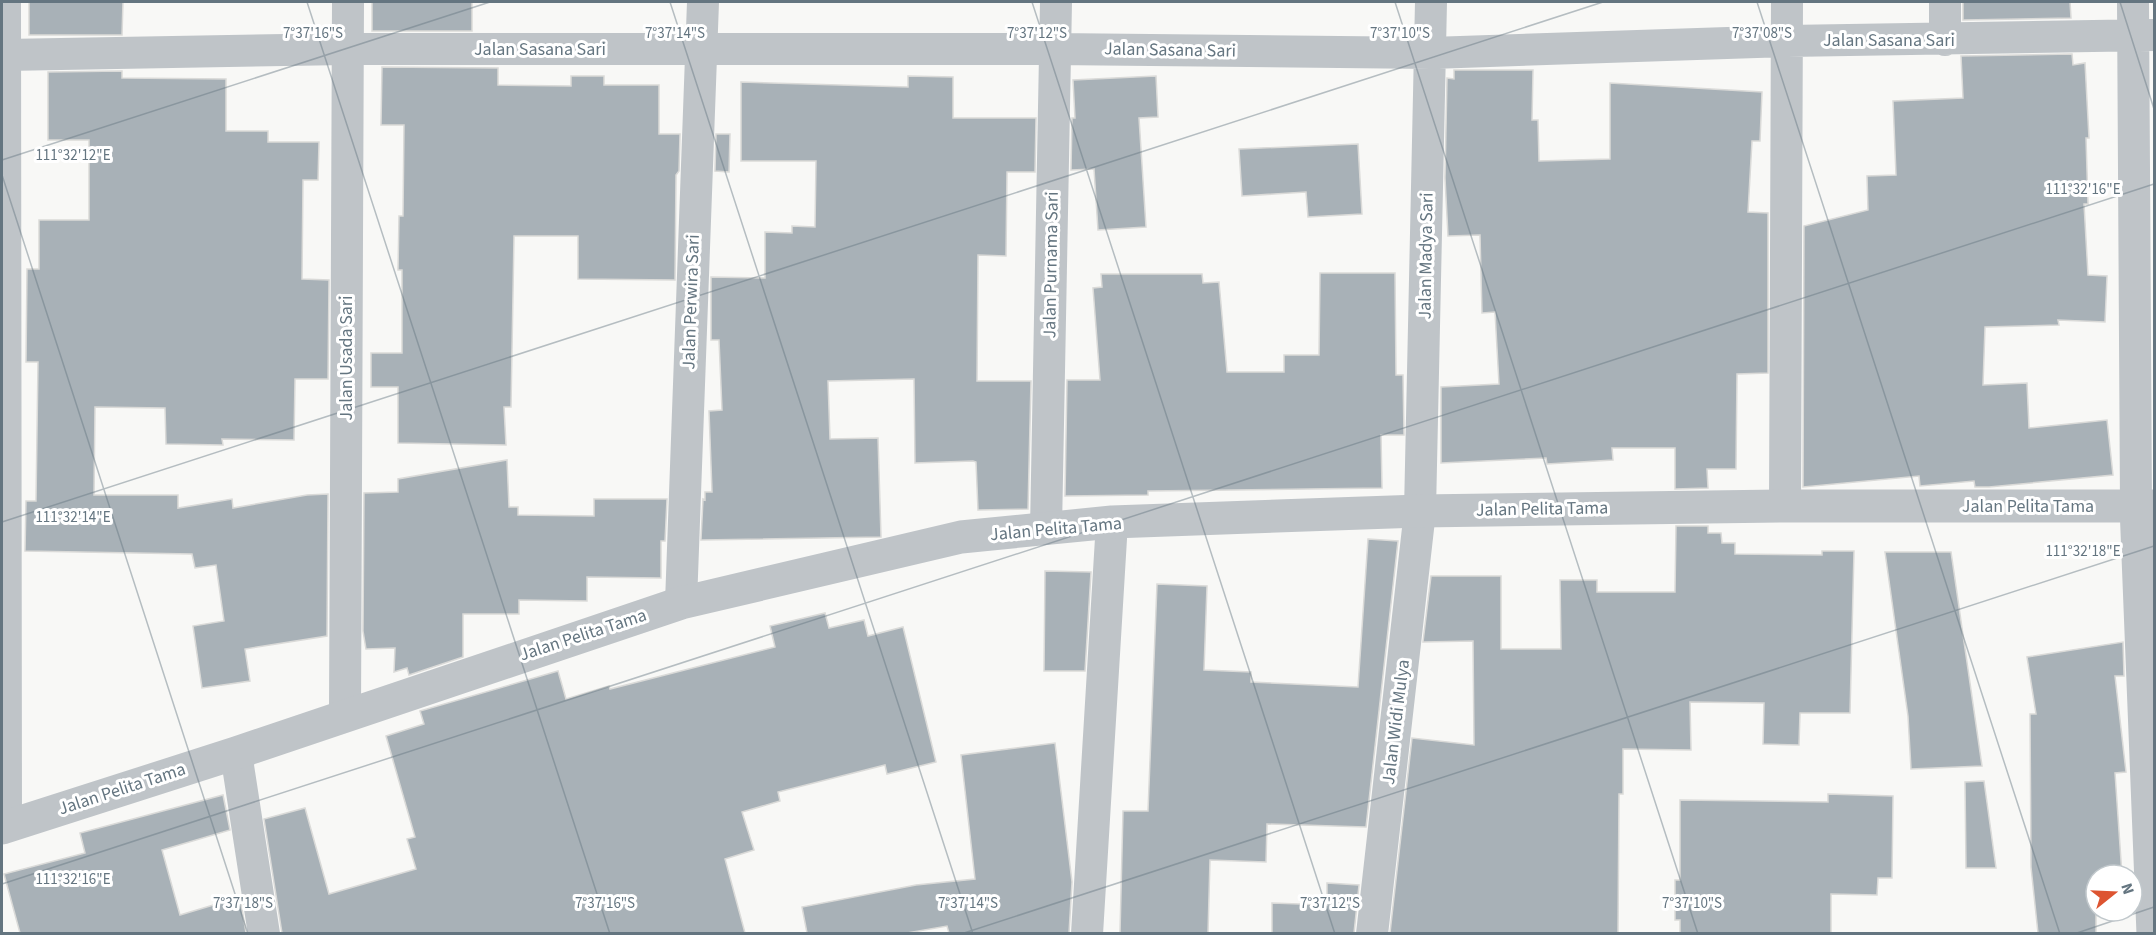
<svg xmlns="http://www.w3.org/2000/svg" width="2156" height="935" font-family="'Source Sans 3',sans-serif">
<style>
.building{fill:#a8b1b7;stroke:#dadad8;stroke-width:1.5}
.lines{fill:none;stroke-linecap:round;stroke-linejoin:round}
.minor{stroke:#bfc4c8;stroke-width:32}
.tertiary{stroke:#bfc4c8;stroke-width:33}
.ticks{fill:none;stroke:#647580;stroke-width:1.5;stroke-opacity:0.45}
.labels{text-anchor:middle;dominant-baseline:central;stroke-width:6;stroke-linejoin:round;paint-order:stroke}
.street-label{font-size:18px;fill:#647580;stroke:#fff}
.ticks-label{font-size:15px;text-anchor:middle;fill:#647580;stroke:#fff;stroke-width:6;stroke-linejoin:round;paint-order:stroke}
</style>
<rect width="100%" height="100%" fill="#f8f8f6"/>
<!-- building -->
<path class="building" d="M 29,2 L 123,2 L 122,35 L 29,35 Z
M 372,2 L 472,2 L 472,31 L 372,31 Z
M 1963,2 L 2070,2 L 2071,18 L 1963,20 Z
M 2072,54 L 2073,65 L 2085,63 L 2089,138 L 2086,138 L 2088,204 L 2084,204 L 2088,275 L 2107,276 L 2105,322 L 2058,320 L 2059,325 L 1985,327 L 1983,385 L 2027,383 L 2029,428 L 2107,420 L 2113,475 L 1989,487 L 1975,487 L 1974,481 L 1920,486 L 1919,476 L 1803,487 L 1804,226 L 1868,210 L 1867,176 L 1896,175 L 1893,101 L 1963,98 L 1961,56 Z
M 382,67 L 498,68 L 498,85 L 571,86 L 571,76 L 604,76 L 604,85 L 659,85 L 659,134 L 680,134 L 679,171 L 676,175 L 675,280 L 578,279 L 578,236 L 514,236 L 511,407 L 504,407 L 506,445 L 398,443 L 398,387 L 371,387 L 371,353 L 402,353 L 402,270 L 398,270 L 399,216 L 403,216 L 404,125 L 381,125 Z
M 1454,70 L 1533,70 L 1532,120 L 1538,120 L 1539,161 L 1610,159 L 1610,83 L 1762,92 L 1760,141 L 1752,141 L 1748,212 L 1768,213 L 1768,373 L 1737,374 L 1736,469 L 1707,469 L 1708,488 L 1675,489 L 1675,448 L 1612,448 L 1613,460 L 1547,464 L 1546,458 L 1441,463 L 1441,387 L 1499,384 L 1495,312 L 1482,313 L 1480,235 L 1448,236 L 1445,178 L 1447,78 L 1454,79 Z
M 122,71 L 122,78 L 226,79 L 226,131 L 268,131 L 268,142 L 319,142 L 318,180 L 303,180 L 302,279 L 329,280 L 328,379 L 295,379 L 294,440 L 222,439 L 223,445 L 166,444 L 165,408 L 95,407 L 94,495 L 178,495 L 178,508 L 232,499 L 233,508 L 307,495 L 328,494 L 327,636 L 245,649 L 250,681 L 202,688 L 193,626 L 224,621 L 216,565 L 195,568 L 192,554 L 25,551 L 26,501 L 36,501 L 38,362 L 26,362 L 27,269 L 39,269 L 39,220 L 89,220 L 89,140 L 48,140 L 48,72 Z
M 908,76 L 953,77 L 953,118 L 1036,118 L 1035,172 L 1007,172 L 1006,256 L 978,255 L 977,381 L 1031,381 L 1028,509 L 978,510 L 976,462 L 973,461 L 915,463 L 914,379 L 828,381 L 830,439 L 878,438 L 881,537 L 701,540 L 703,499 L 705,500 L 705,492 L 712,492 L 709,411 L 722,410 L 719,340 L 711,340 L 711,277 L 765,278 L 765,232 L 792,233 L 792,226 L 815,227 L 816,161 L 741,161 L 741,82 L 908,87 Z
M 1156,76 L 1158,117 L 1139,118 L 1146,227 L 1098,230 L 1094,169 L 1071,170 L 1072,118 L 1075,118 L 1073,80 Z
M 716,134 L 730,134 L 729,172 L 715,171 Z
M 1358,144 L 1362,214 L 1308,217 L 1306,192 L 1242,196 L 1239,149 Z
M 1320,273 L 1395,273 L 1396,375 L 1403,375 L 1404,435 L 1381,435 L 1382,488 L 1148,491 L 1148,495 L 1065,496 L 1067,380 L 1100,380 L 1093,288 L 1102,287 L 1101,274 L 1202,274 L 1203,283 L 1219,282 L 1227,372 L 1284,372 L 1284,355 L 1319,355 Z
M 507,460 L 509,507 L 518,507 L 518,515 L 594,516 L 594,499 L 667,499 L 665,541 L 661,541 L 661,578 L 587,577 L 587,601 L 519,600 L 519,614 L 463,614 L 463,657 L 409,675 L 407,668 L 394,672 L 395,648 L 366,649 L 363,631 L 364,493 L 398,492 L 398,479 Z
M 1676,526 L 1708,526 L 1708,533 L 1721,533 L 1722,543 L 1735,543 L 1735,554 L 1822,555 L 1822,551 L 1854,551 L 1850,713 L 1800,713 L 1799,745 L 1763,744 L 1764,703 L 1690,702 L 1691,750 L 1623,749 L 1623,794 L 1619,794 L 1618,933 L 1390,933 L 1412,738 L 1474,745 L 1473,641 L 1423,642 L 1431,576 L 1501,576 L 1501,649 L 1561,649 L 1560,580 L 1597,580 L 1597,592 L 1675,592 Z
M 1368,539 L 1398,541 L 1366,827 L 1267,824 L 1266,862 L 1210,860 L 1208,933 L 1120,933 L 1123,811 L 1148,811 L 1157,584 L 1207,586 L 1204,670 L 1251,672 L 1251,682 L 1358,687 Z
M 1885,552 L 1951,552 L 1982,766 L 1911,769 L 1908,716 Z
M 1045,571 L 1091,572 L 1085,671 L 1044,671 Z
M 825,613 L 829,628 L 864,620 L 868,636 L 903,627 L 936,762 L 887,774 L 885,765 L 778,792 L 780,801 L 742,812 L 754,850 L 725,859 L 745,933 L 282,933 L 264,819 L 305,808 L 329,894 L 416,869 L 407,839 L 415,837 L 386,736 L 424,724 L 420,711 L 558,671 L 566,699 L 609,686 L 610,689 L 775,647 L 770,626 Z
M 2123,642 L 2124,676 L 2115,676 L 2126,772 L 2115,773 L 2122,875 L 2096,875 L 2096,933 L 2038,933 L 2031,867 L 2030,714 L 2036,714 L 2027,657 Z
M 1055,743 L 1072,882 L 1069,933 L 949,933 L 947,926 L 907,933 L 807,933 L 802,907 L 916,885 L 975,879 L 961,755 Z
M 1984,781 L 1996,868 L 1966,868 L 1965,782 Z
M 1828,794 L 1893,796 L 1892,878 L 1878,878 L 1877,895 L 1831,894 L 1831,933 L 1680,933 L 1680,920 L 1675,920 L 1675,880 L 1680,880 L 1680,800 L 1828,802 Z
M 223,795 L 230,830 L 162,850 L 180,915 L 240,897 L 246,933 L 20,933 L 4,874 L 85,853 L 80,833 Z
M 1327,883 L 1359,885 L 1354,933 L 1272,933 L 1272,903 L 1327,905 Z"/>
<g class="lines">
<!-- minor -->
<path class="minor" d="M 5,2 L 6,826
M 2133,2 L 2136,506
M 1945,40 L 1945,2
M 5,55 L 346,49 L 1054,49 L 1431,53 L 1787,41 L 2154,35
M 1785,506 L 1787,2
M 1046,529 L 1056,2
M 681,603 L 703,2
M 345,714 L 348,2
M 236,753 L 264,934
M 1087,934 L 1112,522
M 1372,934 L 1420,511 L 1431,2"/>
<!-- tertiary -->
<path class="tertiary" d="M 2136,506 L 2153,934
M 2,828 L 236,753 L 681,603 L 961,537 L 1112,522 L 1420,511 L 1785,506 L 2154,506"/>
</g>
<!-- ticks -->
<path class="ticks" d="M 307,2 L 610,934M 670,2 L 973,934M 1032,2 L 1335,934M 1395,2 L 1698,934M 1757,2 L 2060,934M 2120,2 L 2154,109M 2,160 L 490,2M 2,175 L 248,934M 2,522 L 1603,2M 2,884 L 2154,184M 961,934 L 2154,546M 2074,934 L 2154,907"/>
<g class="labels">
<!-- street labels -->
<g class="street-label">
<text x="1889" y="40">Jalan Sasana Sari</text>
<text x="540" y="49">Jalan Sasana Sari</text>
<text transform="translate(1170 50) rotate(1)">Jalan Sasana Sari</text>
<text transform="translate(1426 256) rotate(-89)">Jalan Madya Sari</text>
<text transform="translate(1051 265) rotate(-89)">Jalan Purnama Sari</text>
<text transform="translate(691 302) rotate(-88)">Jalan Perwira Sari</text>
<text transform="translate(346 358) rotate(-90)">Jalan Usada Sari</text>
<text x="2028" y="506">Jalan Pelita Tama</text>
<text transform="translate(1542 509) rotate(-1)">Jalan Pelita Tama</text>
<text transform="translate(1056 529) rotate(-5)">Jalan Pelita Tama</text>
<text transform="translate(583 635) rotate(-18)">Jalan Pelita Tama</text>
<text transform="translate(1396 722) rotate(-83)">Jalan Widi Mulya</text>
<text transform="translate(122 789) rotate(-18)">Jalan Pelita Tama</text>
</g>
</g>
<g class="ticks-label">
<text x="313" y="38">7°37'16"S</text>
<text x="675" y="38">7°37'14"S</text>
<text x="1037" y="38">7°37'12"S</text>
<text x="1400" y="38">7°37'10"S</text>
<text x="1762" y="38">7°37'08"S</text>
<text x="73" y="160">111°32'12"E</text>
<text x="2083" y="194">111°32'16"E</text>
<text x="73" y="522">111°32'14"E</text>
<text x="2083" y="556">111°32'18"E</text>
<text x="73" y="884">111°32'16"E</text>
<text x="243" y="908">7°37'18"S</text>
<text x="605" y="908">7°37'16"S</text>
<text x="968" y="908">7°37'14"S</text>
<text x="1330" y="908">7°37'12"S</text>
<text x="1692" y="908">7°37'10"S</text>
</g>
<!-- border -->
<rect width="2156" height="935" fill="none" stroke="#647580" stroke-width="6"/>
<!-- north arrow -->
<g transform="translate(2114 893) rotate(72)"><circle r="28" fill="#ffffff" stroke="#c1c8cc" stroke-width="1.5"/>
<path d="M0-4.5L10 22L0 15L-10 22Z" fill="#dd5431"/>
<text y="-9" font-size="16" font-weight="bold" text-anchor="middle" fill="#647580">N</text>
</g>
</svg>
